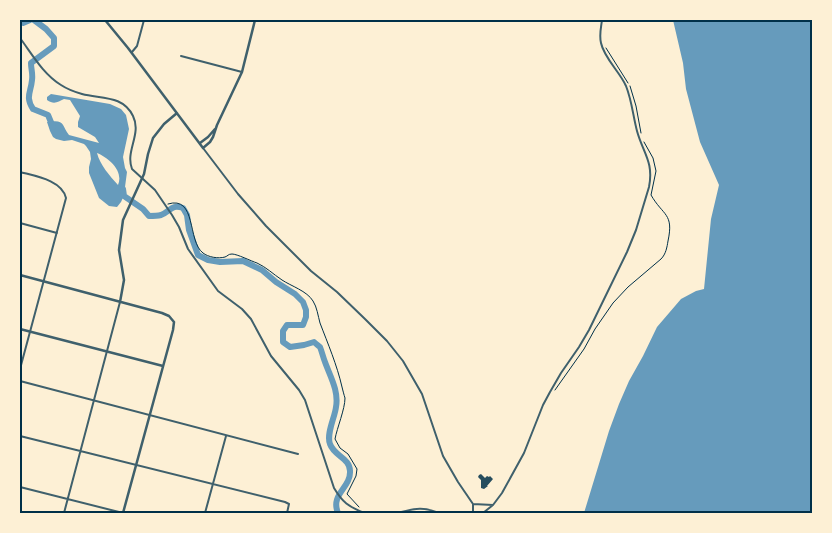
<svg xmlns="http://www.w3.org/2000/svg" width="832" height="533" font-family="'Fira Sans Condensed',sans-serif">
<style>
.water{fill:#669bbc;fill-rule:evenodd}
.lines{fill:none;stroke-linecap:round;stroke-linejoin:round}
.river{stroke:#669bbc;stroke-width:6}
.building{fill:#264d5e}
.path{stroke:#003049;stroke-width:1}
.minor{stroke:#3f606c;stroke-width:2}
.tertiary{stroke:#3f606c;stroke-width:2.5}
.neatline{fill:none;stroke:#003049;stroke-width:2}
</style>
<rect width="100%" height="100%" fill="#fdf0d5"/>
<!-- water -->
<path class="water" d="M 673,20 L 812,20 L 812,513 L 584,513 L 609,431 L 619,404 L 629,381 L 643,356 L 657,327 L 681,299 L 696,291 L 704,289 L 711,219 L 719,185 L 700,142 L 686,89 L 683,63 Z
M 51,94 L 110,104 L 121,109 L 126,115 L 129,129 L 123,157 L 125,168 L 127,172 L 125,187 L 126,191 L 121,202 L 117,207 L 109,206 L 99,198 L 89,173 L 89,167 L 91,159 L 90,152 L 86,146 L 84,144 L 72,140 L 64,141 L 56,139 L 53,137 L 50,131 L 47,122 C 65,119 61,124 69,135 L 99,143 L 95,137 L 78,127 L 78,122 L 80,116 L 70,100 L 64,99 C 58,102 54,105 47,100 L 47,97 ZM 97,153 C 109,158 124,171 118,185 C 110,176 100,165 97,153 Z"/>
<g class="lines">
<!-- river -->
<path class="river" d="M 34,20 L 46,29 L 54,38 L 54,46 L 31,63 C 31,69 33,74 32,80 C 31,92 25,97 33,109 L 48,115 L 53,127
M 20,22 L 23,23 L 30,20
M 123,189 L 124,196 L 143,209 L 149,216 C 153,216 157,216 161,215 C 171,211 171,204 183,208 L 187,215 L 189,230 L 198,255 L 208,260 L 220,262 L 243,261 L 262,270 L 276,282 L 295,294 L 303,302 L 306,310 L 306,317 L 303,325 L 287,325 L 283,331 L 283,342 L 290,347 L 304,345 L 314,342 C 316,344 319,346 320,347 C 322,352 323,357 325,362 C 330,376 339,391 336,407 C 335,417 326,434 330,444 C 334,456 350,458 350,471 C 351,488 330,494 338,513"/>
</g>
<!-- building -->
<path class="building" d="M 481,474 L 485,478 L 487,476 L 489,477 L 490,476 L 493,479 L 487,486 L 488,486 L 484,489 L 481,488 L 481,480 L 478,477 L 479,475 Z"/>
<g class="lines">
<!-- path -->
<path class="path" d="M 606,48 L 628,83
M 630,86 L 636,106 L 641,133
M 168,204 C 197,195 187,241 203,253 C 208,257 218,259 225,257 C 228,256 228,254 232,254 C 237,254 251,261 257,263 C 266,267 273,274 282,280 C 291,286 307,291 313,301 C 317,307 318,316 320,323 C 328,344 337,365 342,387 C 343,391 344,395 345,398 C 345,409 337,428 335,439 L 340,448 L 348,454 L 357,469 L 356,476 L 347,494 L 359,507
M 555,390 L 584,349 L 595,329 L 613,303 L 628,287 L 661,259 C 666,254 667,247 668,241 C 674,213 663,216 651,195 L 656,171 L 653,158 L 644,142"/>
<!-- minor -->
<path class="minor" d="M 20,38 C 32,54 43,74 61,85 C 67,89 75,92 82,94 C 101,99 123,95 133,116 C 142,134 125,151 132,169 L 155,190 L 172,215 L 179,227 L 188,249 L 218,291 L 242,309 L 251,319 L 271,356 L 299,390 L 305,400 L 334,488 C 343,503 348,506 364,513
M 132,52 L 137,46 L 144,20
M 181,56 L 242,72
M 203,148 L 238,194 L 266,226 L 311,271 L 337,292 L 365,319 L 387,341 L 403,361 L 422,394 L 443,456 L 458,482 L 473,504 L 473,513
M 20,172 C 35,176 62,180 66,198 L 20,369
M 20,223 L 57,233
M 20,381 L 298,454
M 20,436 L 285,502 L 289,504 L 287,513
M 20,487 L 123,513
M 473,504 L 493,505
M 64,513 L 120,302
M 205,513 L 226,436
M 397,513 C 414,509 422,506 439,513
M 483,513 L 493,505 L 502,493 L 524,453 L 543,405 L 550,392 L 561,373 L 579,347 L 589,330 L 627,252 L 636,230 L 649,187 C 654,162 643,153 637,131 C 633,116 632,101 626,86 C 620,72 604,58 601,43 C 599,35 601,28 602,20"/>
<!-- tertiary -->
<path class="tertiary" d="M 105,20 L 128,48 L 203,148 L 210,142 L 213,137 L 217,125 L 242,72 L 255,20
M 200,143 L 208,137 L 215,129
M 20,275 L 162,313 L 169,316 L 174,322 L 173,330 L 123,513
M 120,302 L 124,280 L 119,250 L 123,220 L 144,174 L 148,154 L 153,138 L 164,124 L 177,113
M 20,329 L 163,366"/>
</g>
<!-- border -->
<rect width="832" height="533" fill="none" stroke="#fdf0d5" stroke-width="42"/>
<rect x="21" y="21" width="790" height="491" class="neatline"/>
</svg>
